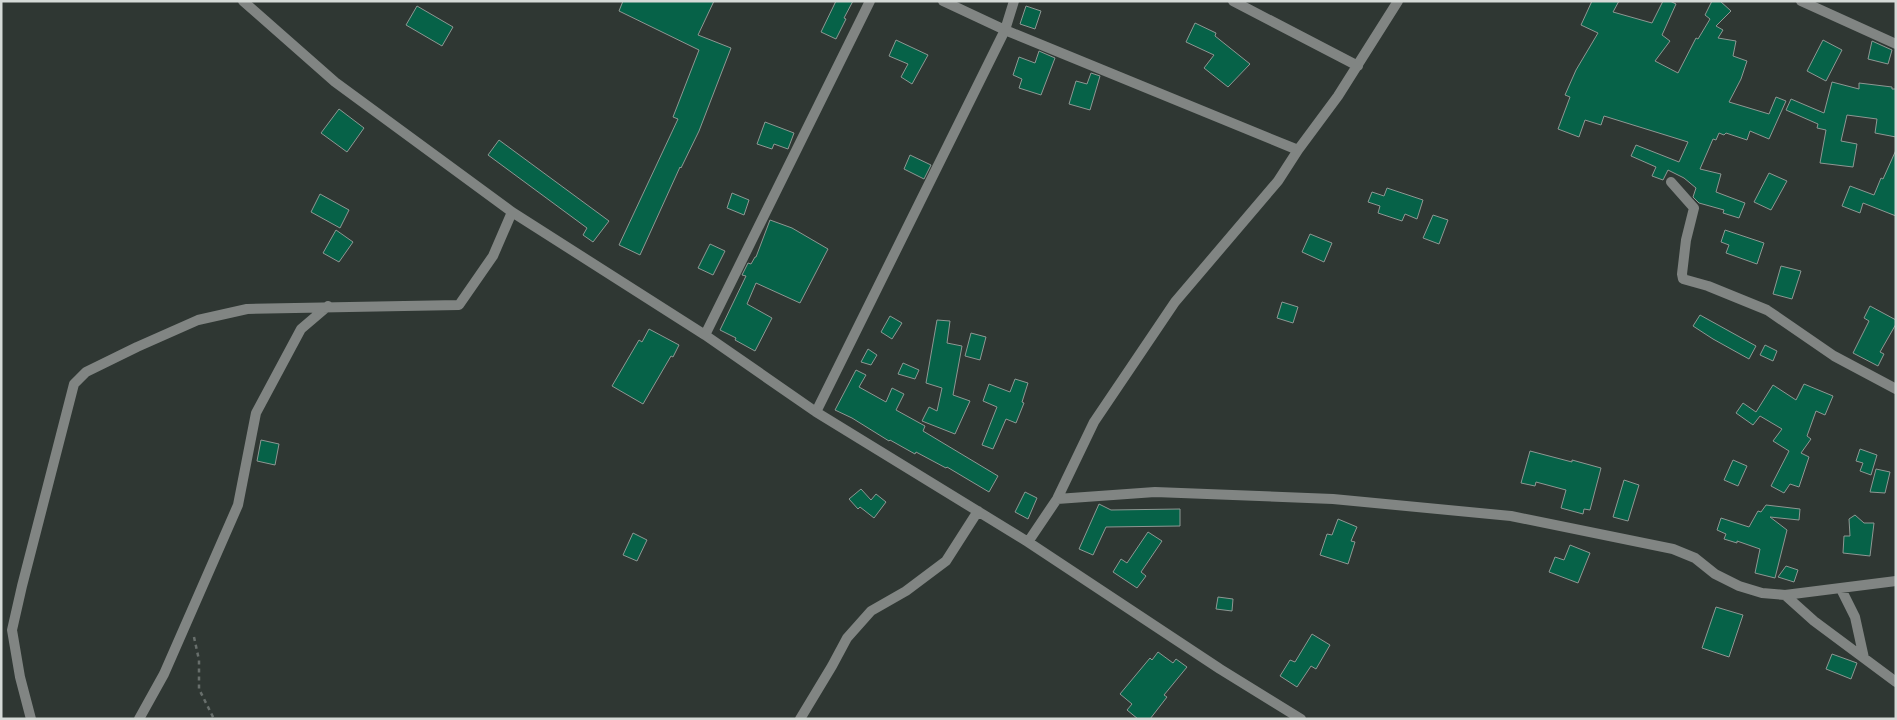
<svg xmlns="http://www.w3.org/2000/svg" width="1897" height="720" font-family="'DejaVu Sans',sans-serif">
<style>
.building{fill:#066248;stroke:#8e9793}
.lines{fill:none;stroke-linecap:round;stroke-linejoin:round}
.path{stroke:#686f6c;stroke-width:2.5;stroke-dasharray:4 4;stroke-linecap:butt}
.street{stroke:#818583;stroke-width:10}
</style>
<rect width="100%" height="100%" fill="#2f3733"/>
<!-- building -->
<path class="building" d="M 623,1 L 714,1 L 698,35 L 731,48 L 699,131 L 681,168 L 680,167 L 640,255 L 619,245 L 678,119 L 673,117 L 699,50 L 619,11 Z
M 836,1 L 853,1 L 844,18 L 846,19 L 836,39 L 821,32 Z
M 1592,1 L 1619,1 L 1613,12 L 1652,23 L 1663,1 L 1670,1 L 1676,4 L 1662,35 L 1670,41 L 1655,61 L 1678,73 L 1696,38 L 1698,39 L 1710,19 L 1705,15 L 1712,1 L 1720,1 L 1731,11 L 1716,26 L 1723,30 L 1718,38 L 1736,41 L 1733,56 L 1747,61 L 1741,79 L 1729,102 L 1769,114 L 1776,97 L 1786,101 L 1769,139 L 1750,131 L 1747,140 L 1726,133 L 1724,135 L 1719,133 L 1716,140 L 1713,139 L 1700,169 L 1721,174 L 1716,192 L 1745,203 L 1739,218 L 1723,213 L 1724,210 L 1699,203 L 1693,197 L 1696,188 L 1684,178 L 1668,170 L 1663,180 L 1652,176 L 1656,167 L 1631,156 L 1636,145 L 1679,162 L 1688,142 L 1604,116 L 1601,125 L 1585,120 L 1579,137 L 1558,129 L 1570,97 L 1565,95 L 1576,70 L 1598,33 L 1581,25 Z
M 417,6 L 453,27 L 442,46 L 406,25 Z
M 1026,6 L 1041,11 L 1035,29 L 1020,24 Z
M 1195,23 L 1216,33 L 1215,36 L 1250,64 L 1228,87 L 1204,68 L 1214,55 L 1186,42 Z
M 896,40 L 928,55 L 912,84 L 901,77 L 908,64 L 889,56 Z
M 1823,40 L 1842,50 L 1826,81 L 1807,71 Z
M 1872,41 L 1892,50 L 1888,64 L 1868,59 Z
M 1039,51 L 1055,58 L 1041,95 L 1019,88 L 1022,79 L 1013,75 L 1019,57 L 1035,63 Z
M 1091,73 L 1100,76 L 1090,110 L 1069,104 L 1076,81 L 1087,84 Z
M 1832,82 L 1859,89 L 1859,83 L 1892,87 L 1892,89 L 1896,89 L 1896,137 L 1875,133 L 1877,119 L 1847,115 L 1841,141 L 1857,144 L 1853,167 L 1820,163 L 1826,130 L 1817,128 L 1818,124 L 1786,110 L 1791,99 L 1824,113 Z
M 339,109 L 364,128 L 347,152 L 321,133 Z
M 765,122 L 794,133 L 788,149 L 774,144 L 772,149 L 757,144 Z
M 499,140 L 609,221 L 593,242 L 583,235 L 587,228 L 488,155 Z
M 1896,150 L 1896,216 L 1863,203 L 1860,213 L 1842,206 L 1850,186 L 1874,195 L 1881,178 L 1883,179 Z
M 910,155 L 931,165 L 924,179 L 904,169 Z
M 1769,173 L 1787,181 L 1771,210 L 1754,202 Z
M 1387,188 L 1423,200 L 1417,219 L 1405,214 L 1402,221 L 1378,213 L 1380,206 L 1368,202 L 1372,192 L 1384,196 Z
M 732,193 L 749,200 L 744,215 L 727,208 Z
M 320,194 L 349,210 L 340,228 L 311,212 Z
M 1433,215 L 1448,220 L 1439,244 L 1423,238 Z
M 770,220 L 792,228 L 828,249 L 800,303 L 756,283 L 747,304 L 772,318 L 755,351 L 735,340 L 736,338 L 720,330 L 746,276 L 742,275 L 748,263 L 751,264 L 755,257 L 756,257 Z
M 336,230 L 353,242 L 339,262 L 323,253 Z
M 1725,230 L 1764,243 L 1757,264 L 1726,253 L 1729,245 L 1721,242 Z
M 1310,234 L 1332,243 L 1324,262 L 1302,252 Z
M 710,244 L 725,251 L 713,275 L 698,268 Z
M 1781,266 L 1801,271 L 1792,299 L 1773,294 Z
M 1282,302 L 1298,307 L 1293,323 L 1277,318 Z
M 1870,306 L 1896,320 L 1896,324 L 1880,352 L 1884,354 L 1878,366 L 1853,353 L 1869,321 L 1864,318 Z
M 1700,315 L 1756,346 L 1749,359 L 1713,339 L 1693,326 Z
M 890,316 L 902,323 L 892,339 L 881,332 Z
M 937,320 L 950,321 L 947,343 L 962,346 L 953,395 L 970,401 L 955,434 L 922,421 L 929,407 L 937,411 L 942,388 L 926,383 Z
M 649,329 L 679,345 L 673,357 L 671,356 L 643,404 L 612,386 L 639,340 L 642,342 Z
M 971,333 L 986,337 L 980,360 L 965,356 Z
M 1765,345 L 1777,351 L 1773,361 L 1760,355 Z
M 868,349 L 877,355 L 871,365 L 861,362 Z
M 903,363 L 919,370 L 915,379 L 898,374 Z
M 856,370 L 866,375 L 859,387 L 886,402 L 892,388 L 904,394 L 896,410 L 925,426 L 923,431 L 998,476 L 989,492 L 947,467 L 946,468 L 916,452 L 915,454 L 890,440 L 889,441 L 852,418 L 835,410 Z
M 1015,379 L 1028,383 L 1022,402 L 1024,403 L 1016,423 L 1006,419 L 993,449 L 982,445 L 997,407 L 983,401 L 989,384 L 1010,392 Z
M 1804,384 L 1833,396 L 1825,415 L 1816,411 L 1807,436 L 1811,439 L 1801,453 L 1809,457 L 1799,487 L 1790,484 L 1784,493 L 1771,486 L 1789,451 L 1773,441 L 1782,429 L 1760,416 L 1753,425 L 1736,413 L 1743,403 L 1756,412 L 1773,385 L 1796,400 Z
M 261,440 L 279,444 L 275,465 L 257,461 Z
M 1860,449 L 1877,455 L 1871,475 L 1860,471 L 1863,463 L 1856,461 Z
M 1530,451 L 1572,462 L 1572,460 L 1601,468 L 1590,510 L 1584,509 L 1583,514 L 1561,508 L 1566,490 L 1536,482 L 1535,486 L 1521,483 Z
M 1733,460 L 1747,466 L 1738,486 L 1724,480 Z
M 1876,469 L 1890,472 L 1885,493 L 1870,492 Z
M 1624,480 L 1639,485 L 1628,521 L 1613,517 Z
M 861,489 L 871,500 L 876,494 L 886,502 L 874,518 L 860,507 L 858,509 L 849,499 Z
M 1025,492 L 1037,498 L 1028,519 L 1015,512 Z
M 1099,504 L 1111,510 L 1180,509 L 1180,526 L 1106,527 L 1093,555 L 1079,549 Z
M 1766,505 L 1800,509 L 1799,520 L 1770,517 L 1787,530 L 1775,578 L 1755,573 L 1760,549 L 1737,541 L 1737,543 L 1724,539 L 1726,534 L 1717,530 L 1721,518 L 1749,527 L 1758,511 L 1761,512 Z
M 1855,515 L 1864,523 L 1874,523 L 1870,556 L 1843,553 L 1844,536 L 1850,536 L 1849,519 Z
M 1338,519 L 1357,527 L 1351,541 L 1355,542 L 1348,564 L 1320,555 L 1327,534 L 1332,535 Z
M 1148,532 L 1162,541 L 1141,572 L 1146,576 L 1137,588 L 1113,572 L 1121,559 L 1127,563 Z
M 633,533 L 647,540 L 637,561 L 623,555 Z
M 1570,545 L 1590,553 L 1578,583 L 1549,572 L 1555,557 L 1564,560 Z
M 1786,566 L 1798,570 L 1794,582 L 1778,577 Z
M 1218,597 L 1233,599 L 1232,611 L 1216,609 Z
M 1716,607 L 1743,615 L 1729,657 L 1702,648 Z
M 1312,634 L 1330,645 L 1316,669 L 1311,666 L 1297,687 L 1280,676 L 1290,660 L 1295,662 Z
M 1158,652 L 1173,663 L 1176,659 L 1187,667 L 1164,695 L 1167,697 L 1150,719 L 1138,719 L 1127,710 L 1132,704 L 1120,694 L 1150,658 L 1152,660 Z
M 1832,654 L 1857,663 L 1851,679 L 1826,669 Z"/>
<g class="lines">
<!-- path -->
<path class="path" d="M 194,637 L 199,660 L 199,689 L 214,719"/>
<!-- street -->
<path class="street" d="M 243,1 L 335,82 L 512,212 L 705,335 L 816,412 L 1028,542 L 1220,669 L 1301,719
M 943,1 L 1005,30 L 1298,150
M 1233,1 L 1358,66
M 1801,1 L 1896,44
M 1671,182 L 1694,208 L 1686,240 L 1682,274 L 1683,279 L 1708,286 L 1767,310 L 1834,356 L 1896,389
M 705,335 L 870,1
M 816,412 L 1005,30 L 1014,1
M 1057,499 L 1155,492 L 1333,499 L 1511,516 L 1673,549 L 1695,558 L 1715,574 L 1739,586 L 1762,593 L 1785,595 L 1896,581
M 1028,542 L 1057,499 L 1094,422 L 1175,302 L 1278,181 L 1298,150 L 1338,96 L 1398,1
M 1841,589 L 1855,617 L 1864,658
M 1785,595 L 1814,621 L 1896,682
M 31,719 L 20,677 L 12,630 L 22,586 L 74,384 L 86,372 L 137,347 L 198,320 L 247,309 L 459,305 L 493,256 L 512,212
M 139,719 L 164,674 L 238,505 L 256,413 L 301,329 L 328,306
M 800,719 L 832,666 L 847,638 L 871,611 L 906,591 L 946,561 L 978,511"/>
</g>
<!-- border -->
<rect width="1897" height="720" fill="none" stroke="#d5dad7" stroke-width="5"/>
</svg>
